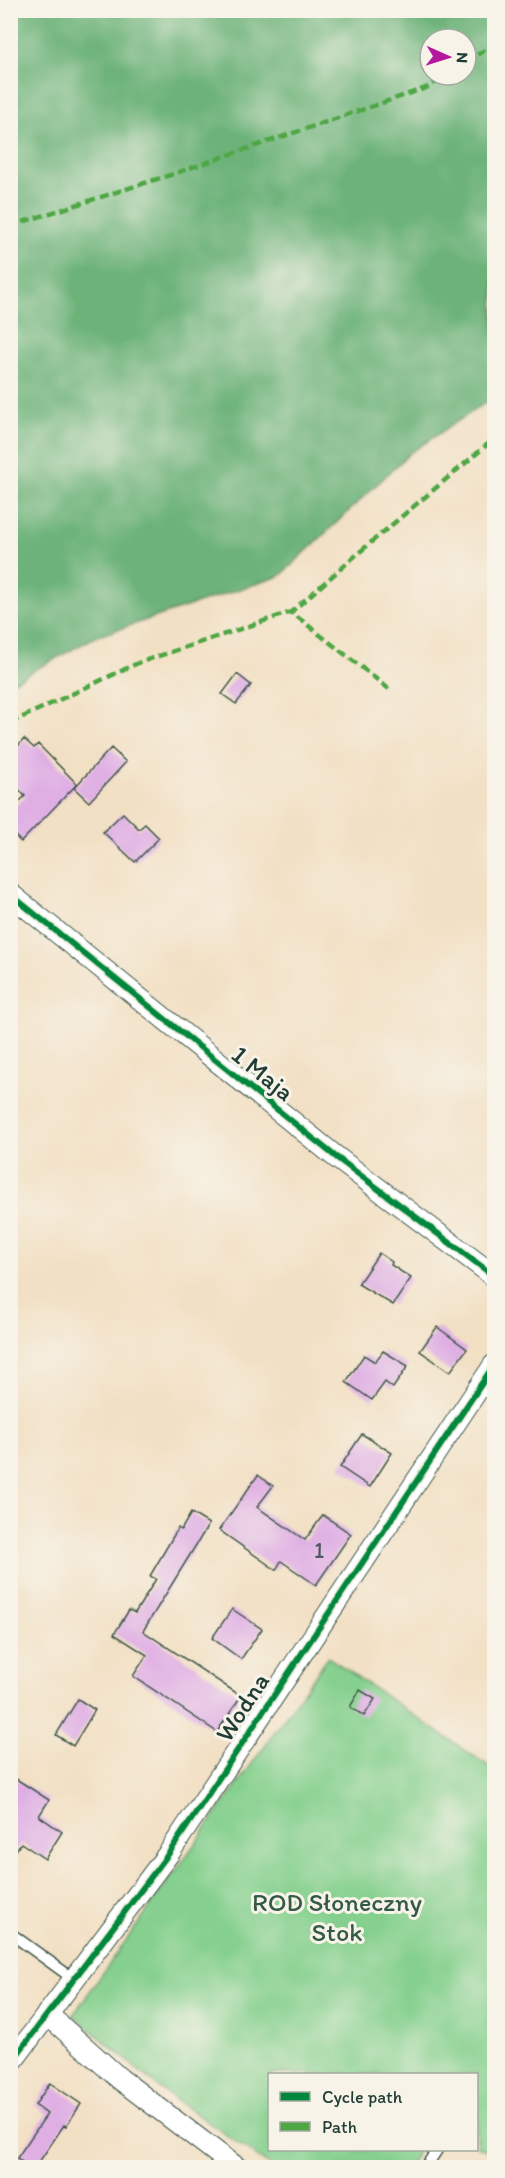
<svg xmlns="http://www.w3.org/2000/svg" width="505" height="2178" font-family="Itim,sans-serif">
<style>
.green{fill:#85d08e;stroke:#528661;stroke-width:1.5}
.forest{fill:#6cb279;stroke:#467856;stroke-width:1.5;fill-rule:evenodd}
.building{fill:#dfafe4}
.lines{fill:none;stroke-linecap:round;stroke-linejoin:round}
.service-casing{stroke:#3f554a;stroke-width:13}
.minor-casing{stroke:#3f554a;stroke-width:23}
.service{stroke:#fff;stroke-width:10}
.minor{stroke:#fff;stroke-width:21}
.quiet{stroke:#4fa644;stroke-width:4.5;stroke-dasharray:9 4.5;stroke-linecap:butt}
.cycleway-casing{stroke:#f7f3e8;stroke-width:10}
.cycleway{stroke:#00873e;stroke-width:6}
.labels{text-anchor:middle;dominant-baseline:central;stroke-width:6;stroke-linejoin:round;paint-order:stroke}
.number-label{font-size:22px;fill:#4f5a60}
.street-label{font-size:26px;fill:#1f3d34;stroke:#f7f3e8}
.park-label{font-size:26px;fill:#335a46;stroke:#f7f3e8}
</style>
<rect width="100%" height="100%" fill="#f7f3e8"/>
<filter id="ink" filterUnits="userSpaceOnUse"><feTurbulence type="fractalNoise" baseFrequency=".0167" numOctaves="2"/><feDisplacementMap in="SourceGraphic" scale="12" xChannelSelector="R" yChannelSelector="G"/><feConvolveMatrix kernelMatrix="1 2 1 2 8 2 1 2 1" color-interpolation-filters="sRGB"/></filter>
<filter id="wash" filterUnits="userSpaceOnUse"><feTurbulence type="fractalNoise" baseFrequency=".008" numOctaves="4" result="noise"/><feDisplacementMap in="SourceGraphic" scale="24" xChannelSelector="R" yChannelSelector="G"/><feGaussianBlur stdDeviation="1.35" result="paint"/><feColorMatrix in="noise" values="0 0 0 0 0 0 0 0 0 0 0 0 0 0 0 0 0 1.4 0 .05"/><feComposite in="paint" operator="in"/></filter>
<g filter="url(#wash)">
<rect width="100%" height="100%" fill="#f2e0c4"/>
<!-- green -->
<path class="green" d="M 328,1657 L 494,1770 L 494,2150 L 492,2152 L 477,2147 L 476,2074 L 270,2074 L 270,2150 L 419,2150 L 408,2167 L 272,2167 L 166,2093 L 73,2015 Z"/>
<!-- forest -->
<path class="forest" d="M 11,10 L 494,11 L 494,397 L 410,453 L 280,576 L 95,637 L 11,683 ZM 430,39 L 466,39 L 466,75 L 430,75 Z"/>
<g id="blocks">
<!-- building -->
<path class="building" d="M 237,674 L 251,685 L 236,704 L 222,694 Z
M 24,739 L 34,748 L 38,744 L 77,784 L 21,842 L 10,831 L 10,811 L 25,796 L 10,780 L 10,757 L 11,754 Z
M 111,748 L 126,762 L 89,802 L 74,788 Z
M 123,813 L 139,829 L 145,824 L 159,838 L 135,862 L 103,832 Z
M 379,1253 L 392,1262 L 391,1265 L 411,1278 L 393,1305 L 358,1284 Z
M 437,1327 L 467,1349 L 450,1372 L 420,1351 Z
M 383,1351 L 408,1366 L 393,1388 L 385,1382 L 372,1400 L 346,1382 L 364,1355 L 375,1362 Z
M 362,1434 L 392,1453 L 370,1487 L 340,1467 Z
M 258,1475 L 273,1486 L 257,1507 L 305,1540 L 323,1515 L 351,1534 L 316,1585 L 281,1561 L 276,1570 L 219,1530 Z
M 191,1513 L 209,1524 L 143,1631 L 241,1696 L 217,1732 L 133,1676 L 147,1655 L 114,1634 L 129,1610 L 135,1613 L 156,1579 L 150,1576 L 178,1528 L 181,1530 Z
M 232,1609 L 262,1629 L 241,1659 L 212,1638 Z
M 360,1690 L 375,1699 L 364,1716 L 350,1707 Z
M 78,1699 L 95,1710 L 73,1746 L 56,1735 Z
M 10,1775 L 49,1800 L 39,1816 L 62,1832 L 45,1859 L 21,1843 L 10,1859 Z
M 50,2083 L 81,2104 L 66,2126 L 64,2125 L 35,2168 L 30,2168 L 17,2158 L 47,2114 L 35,2105 Z"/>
</g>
</g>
<g filter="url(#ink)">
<use href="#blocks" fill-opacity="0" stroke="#3f554a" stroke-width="1.5"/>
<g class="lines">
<defs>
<path id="service" d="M 10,1933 L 75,1980
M 425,2168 L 437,2150"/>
<path id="minor" d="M 10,894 L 336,1157 L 494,1276
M 47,2014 L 120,2079 L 237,2168
M 10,2064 L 169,1853 L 494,1365"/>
</defs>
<!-- service casing -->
<use href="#service" class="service-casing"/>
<!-- minor casing -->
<use href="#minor" class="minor-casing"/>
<!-- service -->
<use href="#service" class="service"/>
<!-- minor -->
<use href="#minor" class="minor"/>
<!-- quiet -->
<path class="quiet" d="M 466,62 L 494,44
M 10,226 L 170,175 L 426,88 L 446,75
M 389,689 L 291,612 L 369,544 L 494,439
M 10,723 L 138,663 L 291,612"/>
<defs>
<path id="cycleway" d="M 10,894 L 336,1157 L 494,1276
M 10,2064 L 169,1853 L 494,1365"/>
</defs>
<!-- cycleway casing -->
<use href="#cycleway" class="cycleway-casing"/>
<!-- cycleway -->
<use href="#cycleway" class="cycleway"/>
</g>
</g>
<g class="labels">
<!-- number labels -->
<g class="number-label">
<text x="319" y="1550">1</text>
</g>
<!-- street labels -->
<g class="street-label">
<text transform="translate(263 1073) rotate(39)">1 Maja</text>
<text transform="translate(242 1707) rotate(-57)">Wodna</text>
</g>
<!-- park labels -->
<g class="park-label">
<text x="337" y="1902">ROD Słoneczny<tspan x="337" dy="30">Stok</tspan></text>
</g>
</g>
<!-- margin -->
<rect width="505" height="2178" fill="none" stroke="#f7f3e8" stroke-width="36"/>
<!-- legend -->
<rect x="268" y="2073" width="210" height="78" fill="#f7f3e8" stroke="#a1aaa0" stroke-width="1.5"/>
<rect x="280" y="2092" width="30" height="9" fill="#00873e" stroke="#a1aaa0" stroke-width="1.5"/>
<text x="322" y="2103" font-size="18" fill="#1f3d34">Cycle path</text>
<rect x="280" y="2122" width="30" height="9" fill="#4fa644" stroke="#a1aaa0" stroke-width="1.5"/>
<text x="322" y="2133" font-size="18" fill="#1f3d34">Path</text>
<!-- north arrow -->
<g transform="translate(448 57) rotate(93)"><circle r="28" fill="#f7f3e8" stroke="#a1aaa0" stroke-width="1.5"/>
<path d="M0-4.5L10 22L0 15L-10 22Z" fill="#b5179e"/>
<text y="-9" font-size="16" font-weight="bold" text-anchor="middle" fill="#1f3d34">N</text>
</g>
</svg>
